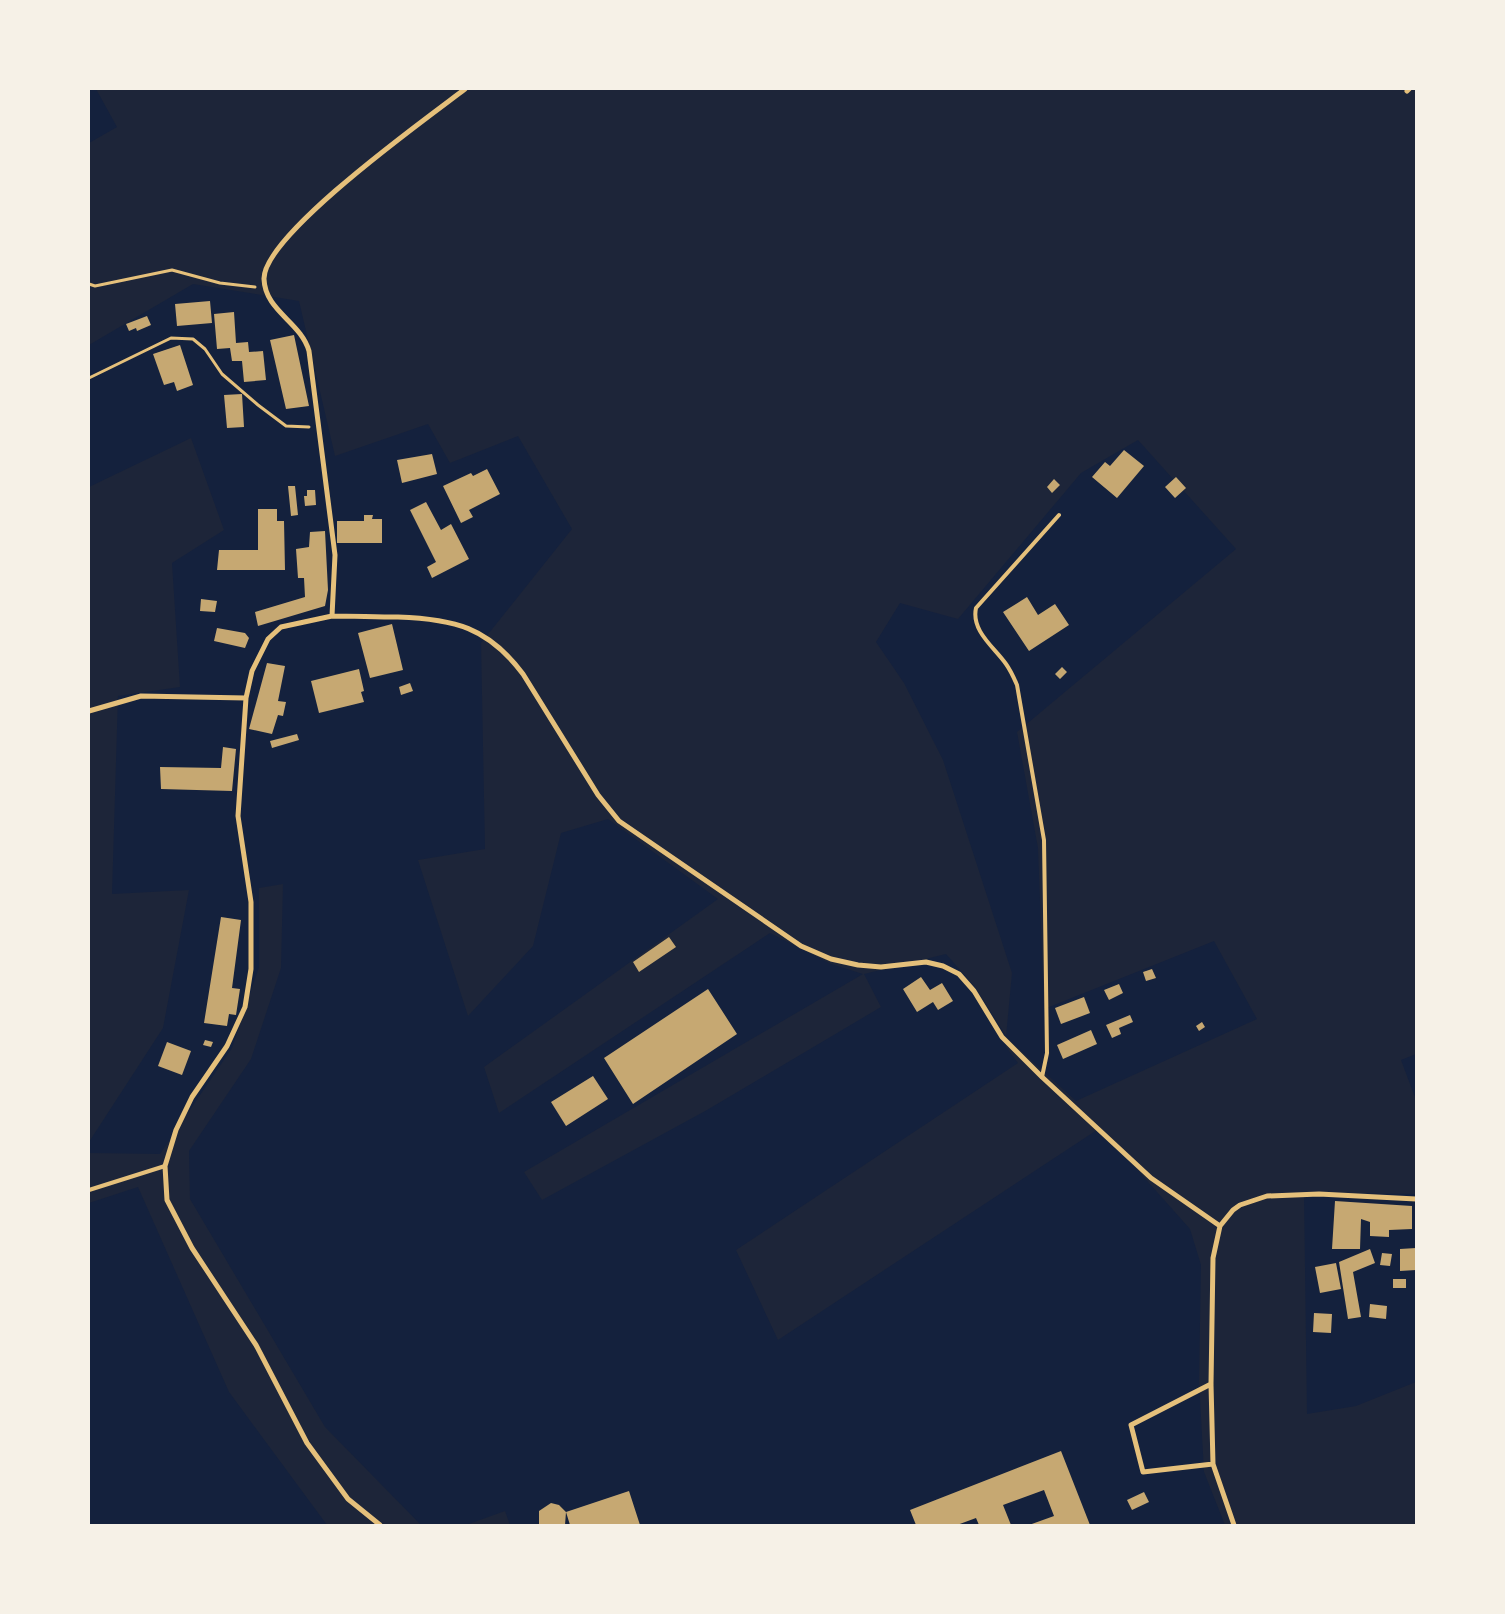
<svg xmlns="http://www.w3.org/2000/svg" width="1505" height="1614" font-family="'Varela Round',sans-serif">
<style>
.green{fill:#1d2539;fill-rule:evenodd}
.building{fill:#c6a872}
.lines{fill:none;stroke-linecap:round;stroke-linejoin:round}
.path{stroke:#e5c07b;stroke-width:3}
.service{stroke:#e5c07b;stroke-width:4}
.minor{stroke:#e5c07b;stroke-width:5}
</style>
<rect width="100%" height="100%" fill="#14213d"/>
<!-- green -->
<path class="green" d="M 96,89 L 1416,89 L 1416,1054 L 1401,1060 L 1416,1100 L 1416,1194 L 1304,1193 L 1307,1414 L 1356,1406 L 1416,1382 L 1416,1525 L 1225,1525 L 1204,1472 L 1199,1381 L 1201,1265 L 1190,1229 L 1100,1128 L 778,1340 L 736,1250 L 1018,1063 L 1006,1047 L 1006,1036 L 975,987 L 946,954 L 864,974 L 881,1007 L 707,1110 L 542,1200 L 524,1172 L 863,974 L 831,964 L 770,933 L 499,1113 L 484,1067 L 718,899 L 608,819 L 561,833 L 533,946 L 468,1016 L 418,860 L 485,849 L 481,643 L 572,529 L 518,436 L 450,463 L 428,424 L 335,456 L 299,301 L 193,284 L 89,345 L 89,143 L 117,127 ZM 1138,440 L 1236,549 L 1017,732 L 1038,848 L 1044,1009 L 1214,941 L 1257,1019 L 1076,1101 L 1006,1037 L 1012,973 L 943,760 L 904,683 L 876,642 L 900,603 L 958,619 L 1081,473 Z
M 191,438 L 224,530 L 172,563 L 180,687 L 118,696 L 112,894 L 189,890 L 163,1028 L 89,1142 L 89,487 Z
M 283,884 L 281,968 L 251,1059 L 189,1151 L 190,1199 L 325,1427 L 421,1525 L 327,1525 L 229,1392 L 138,1187 L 89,1203 L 89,1153 L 160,1154 L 232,1048 L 259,967 L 259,888 Z
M 505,1511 L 510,1525 L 466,1525 Z"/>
<!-- building -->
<path class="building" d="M 210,301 L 212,323 L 177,326 L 175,304 Z
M 234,312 L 236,343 L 248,342 L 249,352 L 263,351 L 266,380 L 244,382 L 242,361 L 232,361 L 230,348 L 217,349 L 214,314 Z
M 147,316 L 151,325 L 137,331 L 136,328 L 129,331 L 126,324 Z
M 294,335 L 309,406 L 286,409 L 270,340 Z
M 180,345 L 193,385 L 177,391 L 174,382 L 164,385 L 153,354 Z
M 242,394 L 244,427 L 227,428 L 224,395 Z
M 1124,450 L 1144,466 L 1117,498 L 1092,477 L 1105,462 L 1110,466 Z
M 432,454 L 437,474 L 402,483 L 397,460 Z
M 487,469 L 500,494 L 469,510 L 473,517 L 461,523 L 443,486 L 471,473 L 473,476 Z
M 1176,477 L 1186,488 L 1175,498 L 1165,487 Z
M 1054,479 L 1060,485 L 1052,493 L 1047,487 Z
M 288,486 L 295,486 L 298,515 L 291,516 Z
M 307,490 L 315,490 L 316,505 L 305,506 L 304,496 L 307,496 Z
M 426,502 L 441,530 L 451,524 L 469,559 L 432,578 L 427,567 L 436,562 L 410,510 Z
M 258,509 L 277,509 L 277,521 L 284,521 L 285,570 L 217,570 L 219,550 L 258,550 Z
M 364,515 L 373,515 L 372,519 L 382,519 L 382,543 L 337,543 L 337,521 L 364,521 Z
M 325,531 L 328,590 L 325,606 L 258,626 L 255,612 L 305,597 L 304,578 L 298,578 L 296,549 L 309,547 L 310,532 Z
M 1027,597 L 1038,615 L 1055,604 L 1069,625 L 1029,651 L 1003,612 Z
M 201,599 L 217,601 L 215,612 L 200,611 Z
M 392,624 L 403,670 L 370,678 L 358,633 Z
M 217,628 L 245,633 L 249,638 L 245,648 L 214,641 Z
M 267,663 L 285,666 L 278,701 L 286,702 L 283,716 L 278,715 L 272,734 L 249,729 Z
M 1062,667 L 1067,672 L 1060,679 L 1055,674 Z
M 359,669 L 364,691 L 361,692 L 364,702 L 319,713 L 311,681 Z
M 410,683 L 413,691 L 401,695 L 399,687 Z
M 297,734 L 299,740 L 272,748 L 270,741 Z
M 223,747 L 236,749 L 232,791 L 161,789 L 160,767 L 221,768 Z
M 221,917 L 241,920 L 232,988 L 240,989 L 236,1015 L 229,1014 L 227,1026 L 204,1023 Z
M 669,937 L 676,947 L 639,972 L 633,962 Z
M 1152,969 L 1156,978 L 1146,981 L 1143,972 Z
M 921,977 L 930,990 L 942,983 L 953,1001 L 938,1010 L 933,1002 L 917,1012 L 903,989 Z
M 1119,984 L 1123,993 L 1109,1000 L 1104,990 Z
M 708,989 L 737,1034 L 633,1104 L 604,1058 Z
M 1084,997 L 1090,1013 L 1061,1024 L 1055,1008 Z
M 1130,1015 L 1133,1022 L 1119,1028 L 1121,1034 L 1112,1038 L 1106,1025 Z
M 1202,1022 L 1205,1027 L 1199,1031 L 1196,1026 Z
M 1091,1030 L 1097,1044 L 1063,1059 L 1057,1045 Z
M 205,1040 L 213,1042 L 211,1047 L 203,1045 Z
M 167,1042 L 191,1051 L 182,1075 L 158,1066 Z
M 593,1076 L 608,1099 L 566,1126 L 551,1102 Z
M 1335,1201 L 1412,1206 L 1412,1229 L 1389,1230 L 1389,1237 L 1370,1236 L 1370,1222 L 1361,1219 L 1360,1249 L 1332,1249 Z
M 1416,1248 L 1416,1270 L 1400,1271 L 1400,1249 Z
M 1370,1249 L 1375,1263 L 1353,1272 L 1361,1317 L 1348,1319 L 1339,1262 Z
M 1382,1253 L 1392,1254 L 1390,1266 L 1380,1265 Z
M 1336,1263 L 1341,1289 L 1320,1293 L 1315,1267 Z
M 1393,1279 L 1406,1279 L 1406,1288 L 1393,1288 Z
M 1370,1304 L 1387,1306 L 1386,1319 L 1369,1317 Z
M 1314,1313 L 1332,1314 L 1331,1333 L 1313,1332 Z
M 1061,1451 L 1090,1525 L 1029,1525 L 1054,1516 L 1044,1490 L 1003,1505 L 1011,1525 L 979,1525 L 976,1518 L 957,1525 L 916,1525 L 910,1510 Z
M 629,1491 L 640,1525 L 570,1525 L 566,1512 Z
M 1144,1492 L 1149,1502 L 1132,1510 L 1127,1500 Z
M 551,1503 L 559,1505 L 566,1512 L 565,1525 L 539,1524 L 539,1511 Z"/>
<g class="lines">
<!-- path -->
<path class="path" d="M 89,284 L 95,286 L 172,270 L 220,283 L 255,287
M 89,378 L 171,338 L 193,339 L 205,349 L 222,374 L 258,405 L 286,426 L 309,427"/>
<!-- service -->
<path class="service" d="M 1042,1077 L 1047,1053 L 1044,840 L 1017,685 C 1014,678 1011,671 1006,664 C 994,647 971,631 976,608 L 1059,515
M 89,1190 L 165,1166"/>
<!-- minor -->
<path class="minor" d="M 465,89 C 427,118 263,235 264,279 C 265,311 301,322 309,351 L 335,555 L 332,616 C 354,616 376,617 398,617 C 454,619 488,627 523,674 L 598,795 L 619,821 L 801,946 L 831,959 L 858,965 L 881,967 L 926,962 L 943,966 L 959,974 L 974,991 L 1002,1037 L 1042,1077 L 1151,1178 L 1220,1226
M 1407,91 L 1409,89
M 332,616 L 281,627 L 268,639 L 252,671 L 246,698 L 238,816 L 251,902 L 251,969 L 245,1007 L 227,1046 L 192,1097 L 176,1130 L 165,1166 L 167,1200 L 192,1248 L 256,1345 L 307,1443 L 348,1499 L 380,1525
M 89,711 L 141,696 L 246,698
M 1211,1384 L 1131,1425 L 1143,1472 L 1213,1464
M 1234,1525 L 1213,1464 L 1211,1384 L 1213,1258 L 1220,1226 L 1233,1210 L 1240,1205 L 1267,1196 L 1319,1194 L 1416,1199"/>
</g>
<!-- border -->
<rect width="1505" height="1614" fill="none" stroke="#f6f1e7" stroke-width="180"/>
</svg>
